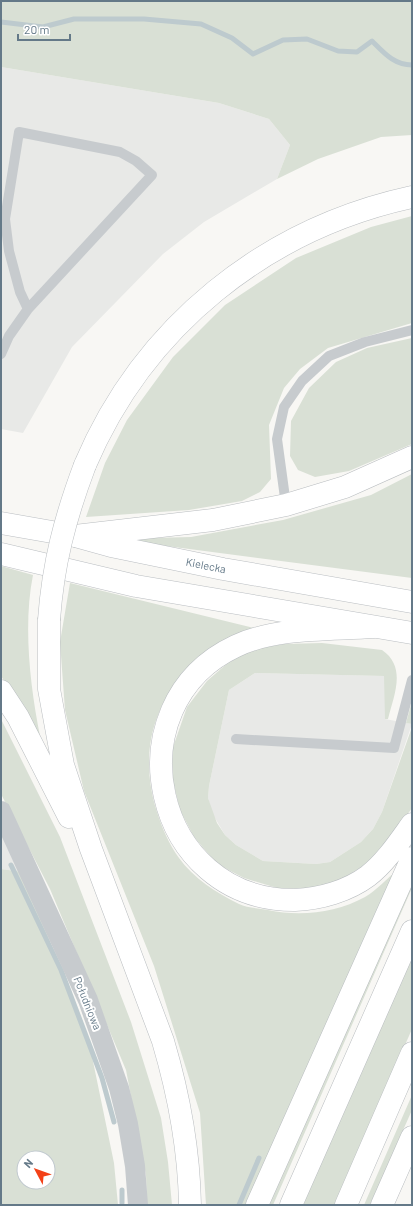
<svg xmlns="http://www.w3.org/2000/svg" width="413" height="1206" font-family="Barlow,sans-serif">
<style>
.built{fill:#e8e9e7}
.green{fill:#d9e0d5;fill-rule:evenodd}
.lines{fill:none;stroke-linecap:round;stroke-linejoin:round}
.stream{stroke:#bdcace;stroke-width:5}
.primary-casing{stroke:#babec2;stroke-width:23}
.motorway-casing{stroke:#b9bdc0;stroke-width:23}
.service{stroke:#c7cbce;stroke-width:10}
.minor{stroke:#c7cbce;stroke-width:20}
.primary{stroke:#fff;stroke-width:22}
.motorway{stroke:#fff;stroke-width:22}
.motorway-bridge-casing{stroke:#b9bdc0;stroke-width:23;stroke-linecap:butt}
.motorway-bridge{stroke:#fff;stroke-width:22}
.labels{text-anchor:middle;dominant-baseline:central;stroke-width:4;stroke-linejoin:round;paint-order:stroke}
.street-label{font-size:11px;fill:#647988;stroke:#fff}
</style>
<rect width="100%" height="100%" fill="#f8f7f4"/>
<!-- built -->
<path class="built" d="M 1,67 L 219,103 L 269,119 L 290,145 L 277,179 L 204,222 L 163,254 L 72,347 L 23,433 L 1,429 Z
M 255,673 L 385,676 L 385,719 L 412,724 L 382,812 L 373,829 L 361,842 L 330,862 L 316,864 L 263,861 L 236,845 L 225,835 L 212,813 L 208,798 L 209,786 L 229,690 Z
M 1,828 L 23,872 L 1,869 Z"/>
<!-- green -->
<path class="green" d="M 1,1 L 412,1 L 412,135 L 381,137 L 318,159 L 277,179 L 290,145 L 269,119 L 219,103 L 1,67 Z
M 412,216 L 412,323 L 328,348 L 300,369 L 284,388 L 269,425 L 271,479 L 260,492 L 242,501 L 189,510 L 86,517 L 105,463 L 127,420 L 173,357 L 225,305 L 296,258 L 371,227 Z
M 412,338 L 412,444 L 349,471 L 315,477 L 298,470 L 290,456 L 291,421 L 309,388 L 336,362 L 367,348 Z
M 412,474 L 412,578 L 113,539 L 191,537 L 283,520 L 371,495 Z
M 1,566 L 33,575 C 23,625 30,686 40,736 L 1,676 Z
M 70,583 L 258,629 C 238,636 217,642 201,657 C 153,698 138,752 157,812 C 162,828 169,844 179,858 C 193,878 217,893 239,904 C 247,908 259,908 268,910 C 300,917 336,913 365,897 C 377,890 387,878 398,870 L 247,1205 L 206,1205 L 200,1113 L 154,966 L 84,791 L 65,710 L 60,642 Z
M 322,643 L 382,650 C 407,667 394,695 388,719 L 385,719 L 384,676 L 255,673 L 229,690 L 209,786 L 208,798 L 217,823 L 225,835 L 236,845 L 263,861 L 316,864 L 330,862 L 361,842 L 373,829 L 382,812 L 412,727 L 412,808 L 390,839 L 368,863 L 342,879 L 313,889 L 277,888 L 244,878 L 217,864 L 194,837 L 180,810 L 173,781 L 172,750 L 187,707 L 207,681 L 230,661 L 255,649 L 284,644 Z
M 412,701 L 412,724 L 406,723 Z
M 1,719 L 60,837 L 131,1022 L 161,1118 L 168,1162 L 172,1205 L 147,1205 L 146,1175 L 126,1070 L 50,889 L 1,794 Z
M 1,869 L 23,872 L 89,1042 L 114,1163 L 118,1205 L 1,1205 ZM 24,1158 L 48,1158 L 48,1182 L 24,1182 Z
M 412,872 L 412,888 L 273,1205 L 267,1205 Z
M 412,955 L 412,1029 L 335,1205 L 303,1205 Z
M 412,1095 L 412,1110 L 370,1205 L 364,1205 Z"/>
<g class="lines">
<!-- stream -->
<path class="stream" d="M 1,22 L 43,27 L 74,19 L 144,19 L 201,24 L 232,38 L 253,54 L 283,40 L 307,39 L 338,51 L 357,52 L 372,41 C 384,53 394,65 412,65
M 11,865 L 61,970 L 102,1078 L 114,1122
M 122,1190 L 122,1203
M 239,1205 L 259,1158"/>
<defs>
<path id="primary" d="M 1,523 L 75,536 L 111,546 L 223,569 L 412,602
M 1,554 L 136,586 L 412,633"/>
<path id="motorway" d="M 85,465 C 144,326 265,229 412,197
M 75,536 L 213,520 L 286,505 L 345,487 L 412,457
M 49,620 L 49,689 L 63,765 L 91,849 L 163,1041 C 179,1095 189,1149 190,1205
M 373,627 C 330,630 276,627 236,646 C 110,705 152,901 295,900 C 320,899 348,891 368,876 C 386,862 399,842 412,824
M 1,691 L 18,717 L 69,817
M 257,1205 L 412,858
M 291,1205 L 412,931
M 346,1205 L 412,1053
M 382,1205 L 412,1137"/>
</defs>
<!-- primary casing -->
<use href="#primary" class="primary-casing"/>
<!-- motorway casing -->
<use href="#motorway" class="motorway-casing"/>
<!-- service -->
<path class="service" d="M 1,354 L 9,336 L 28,309 L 152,175 L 136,161 L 120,152 L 19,132 L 5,219 L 9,251 L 20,292 L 28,309
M 286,505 L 277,439 L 284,407 L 302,381 L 329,356 L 365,342 L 412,330
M 236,739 L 394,748 L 412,680"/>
<!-- minor -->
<path class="minor" d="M 1,811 L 88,1000 L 119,1088 L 128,1124 L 135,1166 L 138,1205"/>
<!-- primary -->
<use href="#primary" class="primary"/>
<!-- motorway -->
<use href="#motorway" class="motorway"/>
<defs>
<path id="motorway-bridge" d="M 49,620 C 53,564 65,518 85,465"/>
</defs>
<!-- motorway-bridge casing -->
<use href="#motorway-bridge" class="motorway-bridge-casing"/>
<!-- motorway-bridge -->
<use href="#motorway-bridge" class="motorway-bridge"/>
</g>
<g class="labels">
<!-- street labels -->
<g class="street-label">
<text transform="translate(206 565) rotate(11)">Kielecka</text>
<text transform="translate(88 1003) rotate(68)">Południowa</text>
</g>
</g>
<!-- border -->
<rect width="413" height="1206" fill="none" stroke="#647988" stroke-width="4"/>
<!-- north arrow -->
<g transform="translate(36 1170) rotate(311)"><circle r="19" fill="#ffffff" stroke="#c1c9cf"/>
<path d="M0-3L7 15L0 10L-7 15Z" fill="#f34118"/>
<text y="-6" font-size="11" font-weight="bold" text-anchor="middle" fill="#647988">N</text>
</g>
<!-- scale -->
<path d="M18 34v6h52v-6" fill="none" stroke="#647988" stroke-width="2"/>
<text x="24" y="34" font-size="12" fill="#647988" stroke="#ffffff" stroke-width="3" paint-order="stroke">20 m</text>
</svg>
